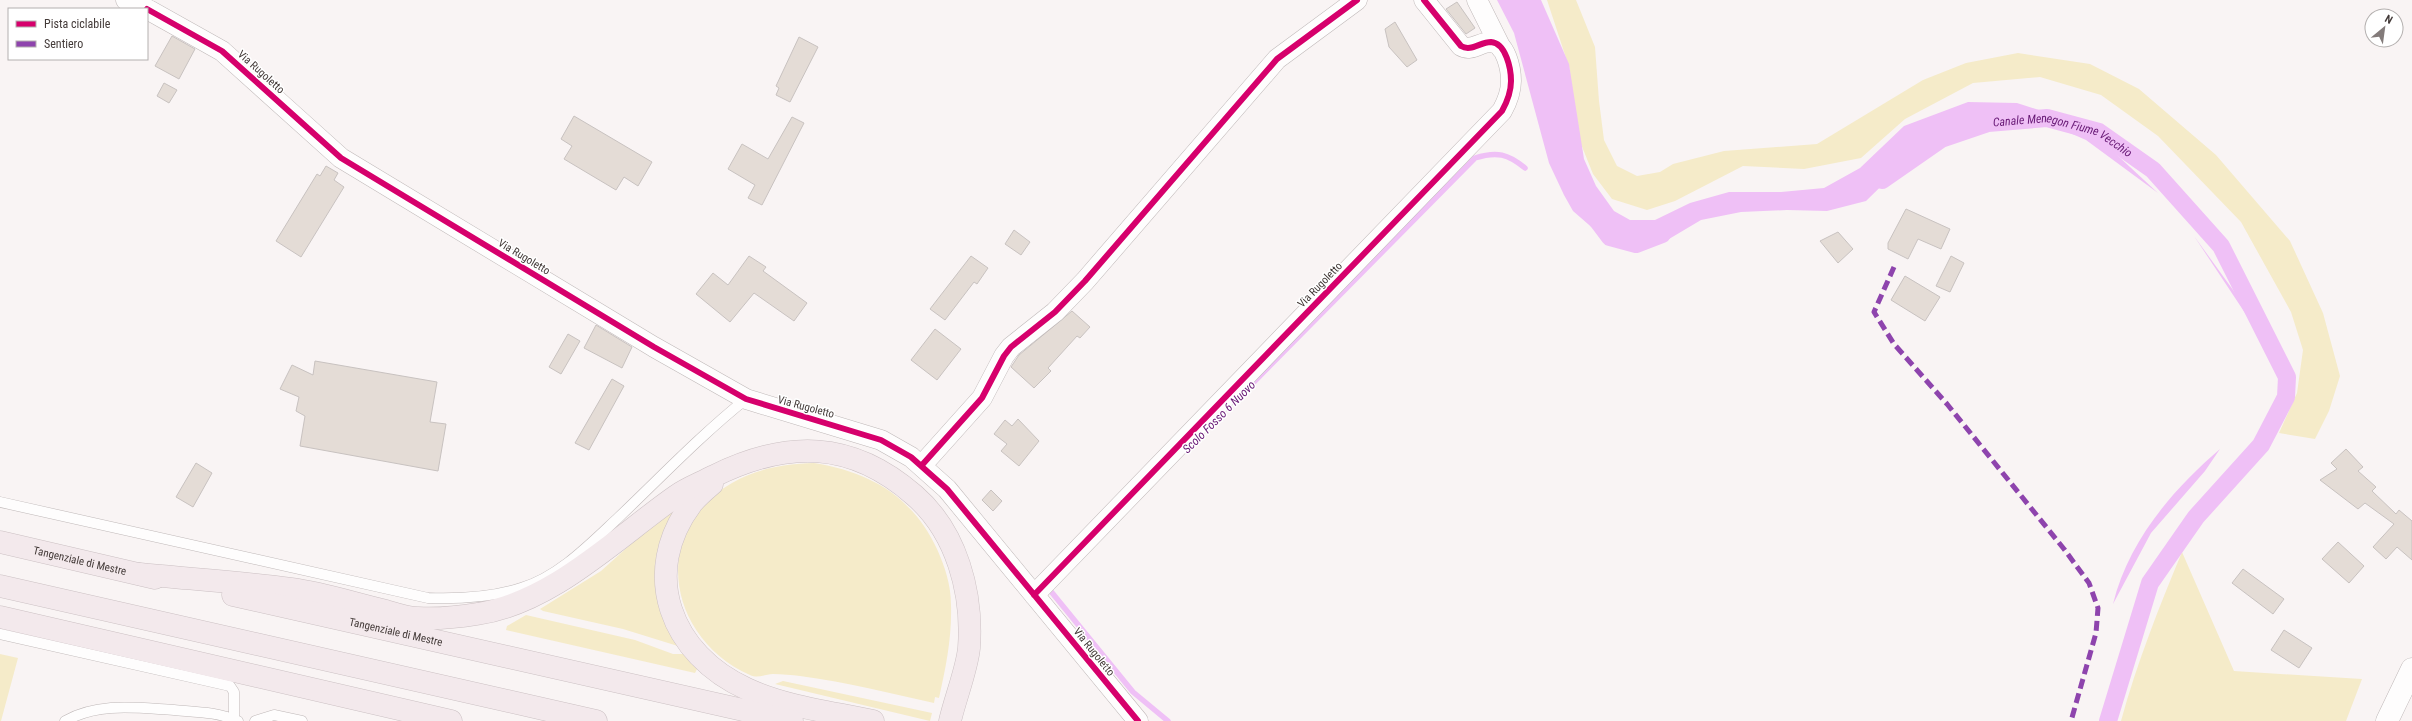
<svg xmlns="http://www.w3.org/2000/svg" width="2412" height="721" font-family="'Roboto Condensed',sans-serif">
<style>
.green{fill:#f5ebc9}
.water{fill:#efc0f6}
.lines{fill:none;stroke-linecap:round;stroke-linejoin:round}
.stream{stroke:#efc0f6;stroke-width:5.5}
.canal{stroke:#efc0f6;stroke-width:18}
.building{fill:#e4dcd6;stroke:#c8c2c0}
.lane-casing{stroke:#bfb8b8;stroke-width:11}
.street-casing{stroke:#bfb8b8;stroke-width:21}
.secondary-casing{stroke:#bfb8b8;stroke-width:23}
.highway-casing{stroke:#cbc0c3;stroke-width:23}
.lane{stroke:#fefdfd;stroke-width:10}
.street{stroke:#fefdfd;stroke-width:20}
.secondary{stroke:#fefdfd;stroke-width:22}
.highway{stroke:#f3e9ec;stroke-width:22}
.quiet{stroke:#8e44ad;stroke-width:5;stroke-dasharray:10 5;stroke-linecap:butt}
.cycleway-casing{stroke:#fff;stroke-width:8}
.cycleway{stroke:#d6006c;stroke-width:6}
.labels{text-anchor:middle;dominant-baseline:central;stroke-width:3;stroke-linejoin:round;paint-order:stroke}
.street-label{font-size:11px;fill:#433a38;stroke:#fff}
.water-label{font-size:12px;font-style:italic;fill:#681976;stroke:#fff}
</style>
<rect width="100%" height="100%" fill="#f9f4f4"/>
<!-- green -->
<path class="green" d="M 1547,0 L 1576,0 L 1595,47 L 1599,101 L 1604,140 L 1617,166 L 1637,176 L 1660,172 L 1673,164 L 1724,151 L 1817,144 L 1923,80 L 1966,63 L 2018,53 L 2090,64 L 2139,89 L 2216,155 L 2290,241 L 2323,313 L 2340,376 L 2329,411 L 2315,439 L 2279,433 L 2297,393 L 2303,350 L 2291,312 L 2241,222 L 2158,136 L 2101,95 L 2040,77 L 1973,83 L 1905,119 L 1861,158 L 1804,169 L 1743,166 L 1675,201 L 1647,210 L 1612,199 L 1593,174 L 1571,119 L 1570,70 Z
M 814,463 C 870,472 912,496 937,549 C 945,567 951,585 951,605 C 952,637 946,667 939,698 L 935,697 L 934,703 C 890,693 845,682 800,676 C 792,675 782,674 773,674 C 765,674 758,679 750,675 C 667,638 649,530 732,483 C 758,468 785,464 814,463 Z
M 672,507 L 675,511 L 662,550 L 698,667 L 695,673 L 506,630 L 507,626 L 526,615 L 635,640 L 673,654 L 683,654 L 681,647 L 623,629 L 543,611 L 540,609 L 601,571 Z
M 2182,552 L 2234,671 L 2362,679 L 2346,721 L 2121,721 C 2137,663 2159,607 2182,552 Z
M 0,654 L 18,658 L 1,721 L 0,721 Z
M 783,681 L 932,713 L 930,721 L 775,684 Z"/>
<!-- water -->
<path class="water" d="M 1497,0 L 1541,0 L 1569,64 L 1584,159 L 1596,186 L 1614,211 L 1630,220 L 1655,220 L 1690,203 L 1729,192 L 1781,192 L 1824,188 L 1860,168 L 1904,126 L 1968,102 L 2017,103 L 2067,119 L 2102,141 L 2158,193 L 2086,140 L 2047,123 L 2020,118 L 1984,121 L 1943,136 L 1914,154 L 1866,201 L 1827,211 L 1787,210 L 1741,212 L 1701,220 L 1669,239 L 1630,244 L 1596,231 L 1573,211 L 1564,195 L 1549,163 L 1514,33 Z
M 2194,236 L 2241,301 L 2249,319 Z
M 2220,449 L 2205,471 L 2151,533 L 2113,604 C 2128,542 2172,490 2220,449 Z"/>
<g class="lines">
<!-- stream -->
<path class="stream" d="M 1246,390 L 1475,158 C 1497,151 1508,154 1525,168
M 1051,587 L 1049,589 L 1133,692 L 1168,721"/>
<!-- canal -->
<g class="canal">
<path id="s1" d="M 1882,180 L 1941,139 L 1988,123 L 2047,118 L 2099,132 L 2153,170 L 2221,246 L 2287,377 L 2286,397 L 2261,445 L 2196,517 L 2150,583 L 2108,721"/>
<path d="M 1595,217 L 1610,237 L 1636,244 L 1662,234"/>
</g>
</g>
<!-- building -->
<path class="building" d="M 1457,2 L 1475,28 L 1466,34 L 1446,9 Z
M 1395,22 L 1417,60 L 1407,67 L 1389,47 L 1385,29 Z
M 172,36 L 195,49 L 179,79 L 155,66 Z
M 799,37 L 818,47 L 790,102 L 776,95 L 779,88 L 776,86 Z
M 164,83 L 177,90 L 169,103 L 157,96 Z
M 574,116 L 652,162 L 638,186 L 624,177 L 616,190 L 564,159 L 572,146 L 561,139 Z
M 792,117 L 804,123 L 762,205 L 748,198 L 755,185 L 728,169 L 742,144 L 768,159 Z
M 326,166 L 338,173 L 334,180 L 344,187 L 301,257 L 276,241 L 317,174 L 320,176 Z
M 1906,209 L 1950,229 L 1941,249 L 1918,239 L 1908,259 L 1888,249 L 1888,243 Z
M 1014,230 L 1030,242 L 1021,255 L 1005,244 Z
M 1838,232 L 1853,249 L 1838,263 L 1820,241 Z
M 749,256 L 766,267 L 763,271 L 807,303 L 794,321 L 754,293 L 730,322 L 696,294 L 713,273 L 728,285 Z
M 971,256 L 988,268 L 977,284 L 974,282 L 945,320 L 930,309 Z
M 1951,256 L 1964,263 L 1950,292 L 1936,286 Z
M 1905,276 L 1940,297 L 1925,321 L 1891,300 Z
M 1072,311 L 1090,327 L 1080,338 L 1077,336 L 1048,368 L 1051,371 L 1034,388 L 1011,367 L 1019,355 Z
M 596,325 L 632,347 L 622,368 L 584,348 Z
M 935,329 L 961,349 L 937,380 L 911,360 Z
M 568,334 L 580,341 L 561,374 L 549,367 Z
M 315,361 L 437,382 L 430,422 L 446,424 L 438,471 L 300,446 L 305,416 L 296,411 L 299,397 L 280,389 L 292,365 L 313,375 Z
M 612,379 L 624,386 L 589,450 L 575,443 Z
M 1018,419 L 1039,441 L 1019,466 L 1001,451 L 1007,444 L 994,434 L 1005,420 L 1012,426 Z
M 2346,449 L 2363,467 L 2358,471 L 2376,487 L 2372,491 L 2396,514 L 2399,510 L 2412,521 L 2412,560 L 2397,547 L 2386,559 L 2373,547 L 2394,524 L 2365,503 L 2358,509 L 2320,480 L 2337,469 L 2331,463 Z
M 196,463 L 212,473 L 193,507 L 176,497 Z
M 991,490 L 1002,501 L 993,511 L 982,500 Z
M 2338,542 L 2364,566 L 2349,583 L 2322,559 Z
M 2243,569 L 2284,599 L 2273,614 L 2232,583 Z
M 2284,630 L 2312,648 L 2299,668 L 2271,650 Z"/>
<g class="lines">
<defs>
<path id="lane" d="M 0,502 L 428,598 C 459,599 491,598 521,588 C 559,577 591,543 619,517 C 661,477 701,435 746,399
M 0,634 L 230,686 L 234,692 L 234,719
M 65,721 C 99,702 137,708 174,710 C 197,712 218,712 238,721
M 255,721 L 274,715 L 302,721"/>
<path id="street" d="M 126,0 L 147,9
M 1477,0 L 1501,48
M 147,9 L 222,51 L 341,158 L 654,347 L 746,399 L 881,440 L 911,457 L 947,489 L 1138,721
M 922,465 L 982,398 L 1004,356 L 1011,347 L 1055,312 L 1085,281 L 1277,59 L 1357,0
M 1034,595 L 1502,111 C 1507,102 1511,92 1511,81 C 1511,69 1506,43 1491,42 C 1480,42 1471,52 1461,46 L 1424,0"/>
<path id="secondary" d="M 2387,721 L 2412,669"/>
<g id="highway">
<path d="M 712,484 C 705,490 698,496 692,503 C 639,573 671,655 747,689 C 786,707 832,712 873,721"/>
<path id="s2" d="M 0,542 L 155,578"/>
<path d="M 140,574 C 190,579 241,582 291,589 C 323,593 355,604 386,611 C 396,614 408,618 418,618 C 437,619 459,617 477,614 C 552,603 616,538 676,496 C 687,488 701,483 714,476 C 787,440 851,440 914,495 C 957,532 973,593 969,648 C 967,669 955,699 950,721"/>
<path d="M 0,586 L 596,721"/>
<path id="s3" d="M 233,595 L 792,721"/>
<path d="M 0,617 L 451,721"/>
</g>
</defs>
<!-- lane casing -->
<use href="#lane" class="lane-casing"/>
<!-- street casing -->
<use href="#street" class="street-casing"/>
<!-- secondary casing -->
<use href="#secondary" class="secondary-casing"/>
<!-- highway casing -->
<use href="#highway" class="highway-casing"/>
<!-- lane -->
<use href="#lane" class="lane"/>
<!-- street -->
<use href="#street" class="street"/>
<!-- secondary -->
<use href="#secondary" class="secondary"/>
<!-- highway -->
<use href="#highway" class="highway"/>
<!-- quiet -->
<path class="quiet" d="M 1894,267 L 1874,312 L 1894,344 L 1947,404 L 2064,549 L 2089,583 L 2098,608 L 2096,633 L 2071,721"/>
<defs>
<path id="cycleway" d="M 147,9 L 222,51 L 341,158 L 654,347 L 746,399 L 881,440 L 911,457 L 947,489 L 1138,721
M 922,465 L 982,398 L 1004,356 L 1011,347 L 1055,312 L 1085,281 L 1277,59 L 1357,0
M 1034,595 L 1502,111 C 1507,102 1511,92 1511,81 C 1511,69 1506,43 1491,42 C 1480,42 1471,52 1461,46 L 1424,0"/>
</defs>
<!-- cycleway casing -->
<use href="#cycleway" class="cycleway-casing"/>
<!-- cycleway -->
<use href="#cycleway" class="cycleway"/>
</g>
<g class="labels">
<!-- street labels -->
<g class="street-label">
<text transform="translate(261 72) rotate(42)">Via Rugoletto</text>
<text transform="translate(524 257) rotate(31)">Via Rugoletto</text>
<text transform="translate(1320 285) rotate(-46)">Via Rugoletto</text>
<text transform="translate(806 407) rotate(15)">Via Rugoletto</text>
<text stroke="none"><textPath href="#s2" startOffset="82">Tangenziale di Mestre</textPath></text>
<text stroke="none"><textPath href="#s3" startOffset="167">Tangenziale di Mestre</textPath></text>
<text transform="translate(1094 652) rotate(51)">Via Rugoletto</text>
</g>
<!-- water labels -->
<g class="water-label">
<text stroke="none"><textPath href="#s1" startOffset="200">Canale Menegon Fiume Vecchio</textPath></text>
<text transform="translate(1219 417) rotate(-45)">Scolo Fosso 6 Nuovo</text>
</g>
</g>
<!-- legend -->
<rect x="8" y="8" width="140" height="52" fill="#ffffff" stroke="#b4b0af"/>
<rect x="16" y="21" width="20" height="6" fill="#d6006c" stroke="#b4b0af"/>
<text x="44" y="28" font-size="12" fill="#433a38">Pista ciclabile</text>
<rect x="16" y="41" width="20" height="6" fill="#8e44ad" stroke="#b4b0af"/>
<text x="44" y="48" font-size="12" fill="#433a38">Sentiero</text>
<!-- north arrow -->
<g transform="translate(2384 28) rotate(29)"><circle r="19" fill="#ffffff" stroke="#b4b0af"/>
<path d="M0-3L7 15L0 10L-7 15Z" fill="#837b7a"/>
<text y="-6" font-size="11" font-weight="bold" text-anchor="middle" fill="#433a38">N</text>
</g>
</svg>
